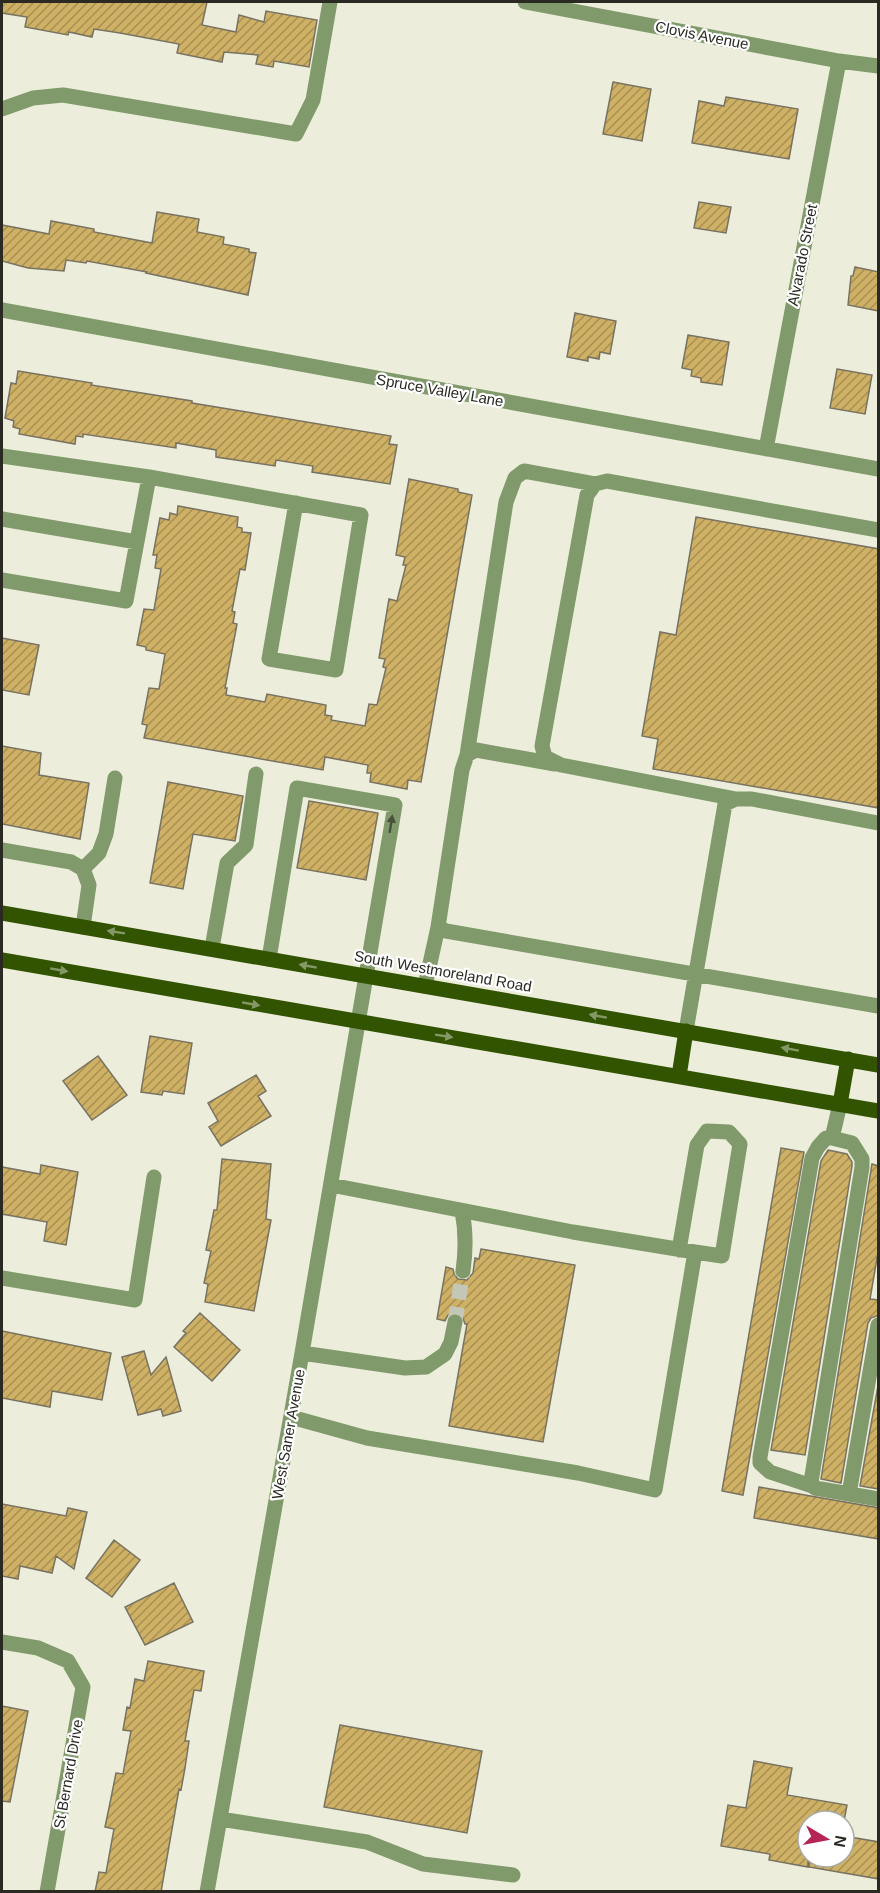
<svg xmlns="http://www.w3.org/2000/svg" width="880" height="1893" font-family="Helvetica,sans-serif">
<style>
.building{fill:url(#building-hatch);stroke:#787262;stroke-width:1.5}
.lines{fill:none;stroke-linecap:round;stroke-linejoin:round}
.minor-tunnel{stroke:#c5c7b6;stroke-width:15;stroke-dasharray:15 8;stroke-linecap:butt}
.minor{stroke:#819a6b;stroke-width:15}
.major{stroke:#325300;stroke-width:15}
.oneway{fill:#48513c}
.oneway2{fill:#849866}
.labels{text-anchor:middle;dominant-baseline:central;stroke-width:4.5;stroke-linejoin:round;paint-order:stroke}
.street-label{font-size:15px;fill:#2a2a23;stroke:#fff}
</style>
<defs>
<pattern id="building-hatch" width="6" height="6" patternUnits="userSpaceOnUse" patternTransform="scale(1.5)"><rect width="6" height="6" fill="#ceb164"/><path d="M-1 1l2-2M0 6l6-6M5 7l2-2" fill="none" stroke="#a79052"/></pattern>
</defs>
<rect width="100%" height="100%" fill="#eceedb"/>
<!-- building -->
<path class="building" d="M 2,2 L 207,2 L 202,25 L 236,32 L 239,15 L 264,22 L 266,11 L 317,20 L 309,67 L 274,61 L 273,67 L 256,64 L 258,55 L 224,52 L 222,62 L 177,53 L 179,44 L 120,33 L 94,29 L 92,37 L 69,32 L 68,35 L 25,27 L 27,17 L 2,13 Z
M 613,82 L 651,89 L 642,141 L 603,134 Z
M 726,97 L 798,109 L 789,159 L 692,143 L 699,101 L 724,106 Z
M 699,202 L 731,207 L 726,233 L 694,228 Z
M 157,212 L 199,219 L 197,232 L 224,237 L 223,244 L 249,249 L 249,252 L 256,253 L 248,295 L 146,273 L 147,272 L 87,261 L 86,263 L 66,260 L 64,271 L 28,268 L 2,261 L 2,225 L 49,234 L 51,221 L 94,229 L 94,232 L 152,243 Z
M 855,267 L 879,272 L 879,311 L 848,305 L 851,276 L 853,276 Z
M 575,313 L 616,321 L 610,354 L 600,352 L 599,359 L 588,357 L 588,361 L 567,357 Z
M 688,335 L 729,342 L 722,385 L 701,382 L 701,378 L 691,376 L 692,370 L 682,368 Z
M 837,369 L 872,375 L 865,414 L 830,408 Z
M 18,371 L 92,383 L 91,385 L 192,401 L 192,403 L 391,436 L 389,444 L 397,445 L 390,484 L 312,472 L 313,466 L 276,460 L 275,466 L 216,457 L 216,450 L 176,443 L 176,448 L 83,434 L 83,437 L 76,436 L 75,444 L 19,434 L 20,429 L 13,427 L 14,421 L 5,418 L 11,383 L 16,384 Z
M 409,479 L 458,489 L 458,492 L 472,495 L 421,782 L 408,780 L 407,789 L 370,782 L 371,773 L 367,773 L 368,765 L 325,757 L 323,770 L 144,738 L 147,725 L 142,724 L 149,688 L 159,689 L 165,654 L 146,650 L 146,647 L 137,645 L 144,609 L 154,610 L 161,569 L 155,568 L 157,555 L 153,555 L 160,518 L 169,520 L 170,513 L 177,515 L 178,506 L 238,517 L 237,527 L 242,528 L 242,532 L 251,533 L 245,570 L 240,569 L 232,611 L 235,612 L 233,623 L 237,624 L 225,688 L 227,688 L 226,695 L 265,702 L 267,694 L 326,705 L 325,715 L 332,716 L 331,720 L 365,726 L 369,704 L 377,705 L 386,668 L 383,667 L 385,659 L 379,658 L 389,599 L 397,601 L 406,565 L 403,565 L 405,557 L 396,555 Z
M 696,517 L 879,549 L 879,808 L 653,769 L 658,739 L 642,736 L 660,632 L 676,635 Z
M 2,638 L 39,645 L 29,695 L 2,690 Z
M 2,746 L 41,753 L 39,775 L 89,783 L 80,839 L 2,824 Z
M 168,782 L 243,796 L 235,841 L 193,834 L 183,889 L 150,883 Z
M 309,801 L 378,813 L 366,880 L 297,868 Z
M 150,1036 L 192,1043 L 184,1094 L 163,1091 L 162,1095 L 141,1092 Z
M 98,1056 L 127,1095 L 92,1120 L 63,1081 Z
M 256,1075 L 266,1091 L 258,1096 L 271,1116 L 221,1146 L 209,1127 L 218,1121 L 208,1103 Z
M 781,1148 L 804,1152 L 743,1495 L 722,1491 Z
M 828,1150 L 847,1154 L 852,1162 L 852,1166 L 805,1455 L 771,1450 L 821,1161 Z
M 222,1159 L 271,1164 L 266,1219 L 271,1220 L 254,1311 L 205,1302 L 208,1284 L 204,1283 L 211,1251 L 206,1250 L 214,1210 L 217,1210 Z
M 872,1164 L 879,1166 L 879,1247 L 870,1299 L 879,1300 L 879,1315 L 871,1318 L 868,1323 L 841,1483 L 821,1479 Z
M 41,1165 L 78,1172 L 66,1245 L 44,1241 L 47,1222 L 2,1214 L 2,1167 L 40,1174 Z
M 481,1249 L 575,1265 L 543,1442 L 449,1426 L 467,1324 L 465,1324 L 462,1315 L 456,1312 L 448,1315 L 445,1321 L 437,1319 L 446,1267 L 453,1269 L 454,1274 L 458,1279 L 467,1280 L 473,1273 L 475,1258 L 479,1259 Z
M 200,1313 L 240,1350 L 212,1381 L 174,1347 L 186,1333 L 183,1331 Z
M 2,1331 L 111,1353 L 102,1400 L 52,1391 L 50,1407 L 2,1398 Z
M 144,1351 L 151,1375 L 166,1357 L 181,1411 L 163,1416 L 161,1409 L 138,1415 L 122,1357 Z
M 879,1380 L 879,1489 L 860,1486 Z
M 759,1487 L 879,1508 L 879,1539 L 754,1518 Z
M 2,1504 L 66,1516 L 68,1508 L 87,1512 L 74,1569 L 56,1556 L 52,1573 L 20,1566 L 18,1579 L 2,1576 Z
M 114,1540 L 140,1560 L 112,1597 L 86,1578 Z
M 174,1583 L 193,1622 L 145,1645 L 125,1607 Z
M 148,1661 L 204,1671 L 201,1691 L 194,1690 L 185,1741 L 189,1741 L 185,1768 L 181,1790 L 179,1789 L 161,1892 L 95,1892 L 99,1872 L 106,1873 L 114,1829 L 105,1827 L 110,1803 L 116,1773 L 123,1774 L 131,1731 L 123,1730 L 127,1707 L 130,1708 L 135,1679 L 144,1681 Z
M 2,1706 L 28,1711 L 10,1802 L 2,1801 Z
M 340,1725 L 482,1751 L 467,1833 L 324,1807 Z
M 754,1761 L 792,1768 L 787,1795 L 847,1805 L 844,1821 L 808,1821 L 808,1867 L 769,1860 L 770,1854 L 721,1846 L 728,1805 L 746,1808 Z
M 844,1836 L 879,1842 L 879,1879 L 809,1867 L 810,1857 L 844,1857 Z"/>
<g class="lines">
<!-- minor-tunnel -->
<path class="minor-tunnel" d="M 455,1322 L 463,1271"/>
<!-- minor -->
<path class="minor" d="M 525,2 L 839,61 L 878,66
M 2,109 L 33,98 L 63,95 L 296,134 L 313,100 L 330,2
M 2,310 L 878,469
M 766,449 L 839,61
M 2,456 L 149,477 L 361,515 L 336,670 L 269,659 L 296,503
M 2,519 L 137,542
M 2,580 L 126,601 L 149,477
M 467,755 L 506,502 L 515,478 L 524,471 L 595,484
M 555,764 L 476,750 L 467,755 L 462,770 L 438,927 L 446,931 L 878,1006
M 736,799 L 561,765 L 545,757 L 542,746 L 587,495 L 595,484 L 607,481 L 878,530
M 2,850 L 71,862 L 83,869 L 89,885 L 83,927
M 83,869 L 99,853 L 106,834 L 115,778
M 212,948 L 227,863 L 246,845 L 256,774
M 425,986 L 438,927
M 686,1031 L 725,804 L 736,799 L 752,799 L 878,823
M 840,1104 L 832,1138 L 852,1143 L 862,1159 L 862,1167 L 811,1482 L 815,1488 L 878,1499
M 462,1211 C 466,1231 466,1250 463,1271
M 679,1250 L 697,1145 L 707,1131 L 729,1132 L 740,1144 L 722,1256 L 695,1252
M 2,1278 L 135,1300 L 154,1177
M 302,1353 L 405,1368 L 426,1367 L 445,1354 L 451,1342 L 455,1322
M 291,1417 L 367,1438 L 578,1473 L 655,1490 L 695,1252 L 573,1232 L 331,1185
M 812,1486 L 770,1472 L 760,1463 L 760,1457 L 812,1158 L 818,1147 L 826,1138 L 832,1138
M 849,1494 L 878,1325
M 2,1642 L 38,1648 L 68,1661 L 83,1687 L 47,1892
M 220,1819 L 367,1842 L 423,1864 L 513,1875
M 207,1892 L 302,1353 L 395,805 L 297,788 L 269,959"/>
<!-- major -->
<path class="major" d="M 2,913 L 878,1065
M 2,960 L 878,1111
M 679,1076 L 686,1031
M 840,1104 L 848,1059"/>
</g>
<!-- one-way arrows -->
<defs><path id="oneway-solid" d="M-6-.8H1V-3.2L6.5 0L1 3.2V.8H-6Z" transform="scale(1.5)"/></defs>
<use class="oneway" href="#oneway-solid" transform="translate(391 824) rotate(-81)"/>
<g class="oneway2">
<use href="#oneway-solid" transform="translate(116 932) rotate(-171)"/>
<use href="#oneway-solid" transform="translate(308 966) rotate(-170)"/>
<use href="#oneway-solid" transform="translate(59 970) rotate(10)"/>
<use href="#oneway-solid" transform="translate(251 1004) rotate(10)"/>
<use href="#oneway-solid" transform="translate(598 1016) rotate(-170)"/>
<use href="#oneway-solid" transform="translate(444 1036) rotate(9)"/>
<use href="#oneway-solid" transform="translate(790 1049) rotate(-170)"/>
</g>
<g class="labels">
<!-- street labels -->
<g class="street-label">
<text transform="translate(702 35) rotate(11)">Clovis Avenue</text>
<text transform="translate(802 255) rotate(-79)">Alvarado Street</text>
<text transform="translate(440 390) rotate(10)">Spruce Valley Lane</text>
<text transform="translate(443 971) rotate(10)">South Westmoreland Road</text>
<text transform="translate(288 1434) rotate(-80)">West Saner Avenue</text>
<text transform="translate(68 1774) rotate(-80)">St Bernard Drive</text>
</g>
</g>
<!-- border -->
<rect width="880" height="1893" fill="none" stroke="#2a2a23" stroke-width="6"/>
<!-- north arrow -->
<g transform="translate(826 1839) rotate(100)"><circle r="28" fill="#ffffff" stroke="#aaaaa7" stroke-width="1.5"/>
<path d="M0-4.5L10 22L0 15L-10 22Z" fill="#b52656"/>
<text y="-9" font-size="16" font-weight="bold" text-anchor="middle" fill="#2a2a23">N</text>
</g>
</svg>
